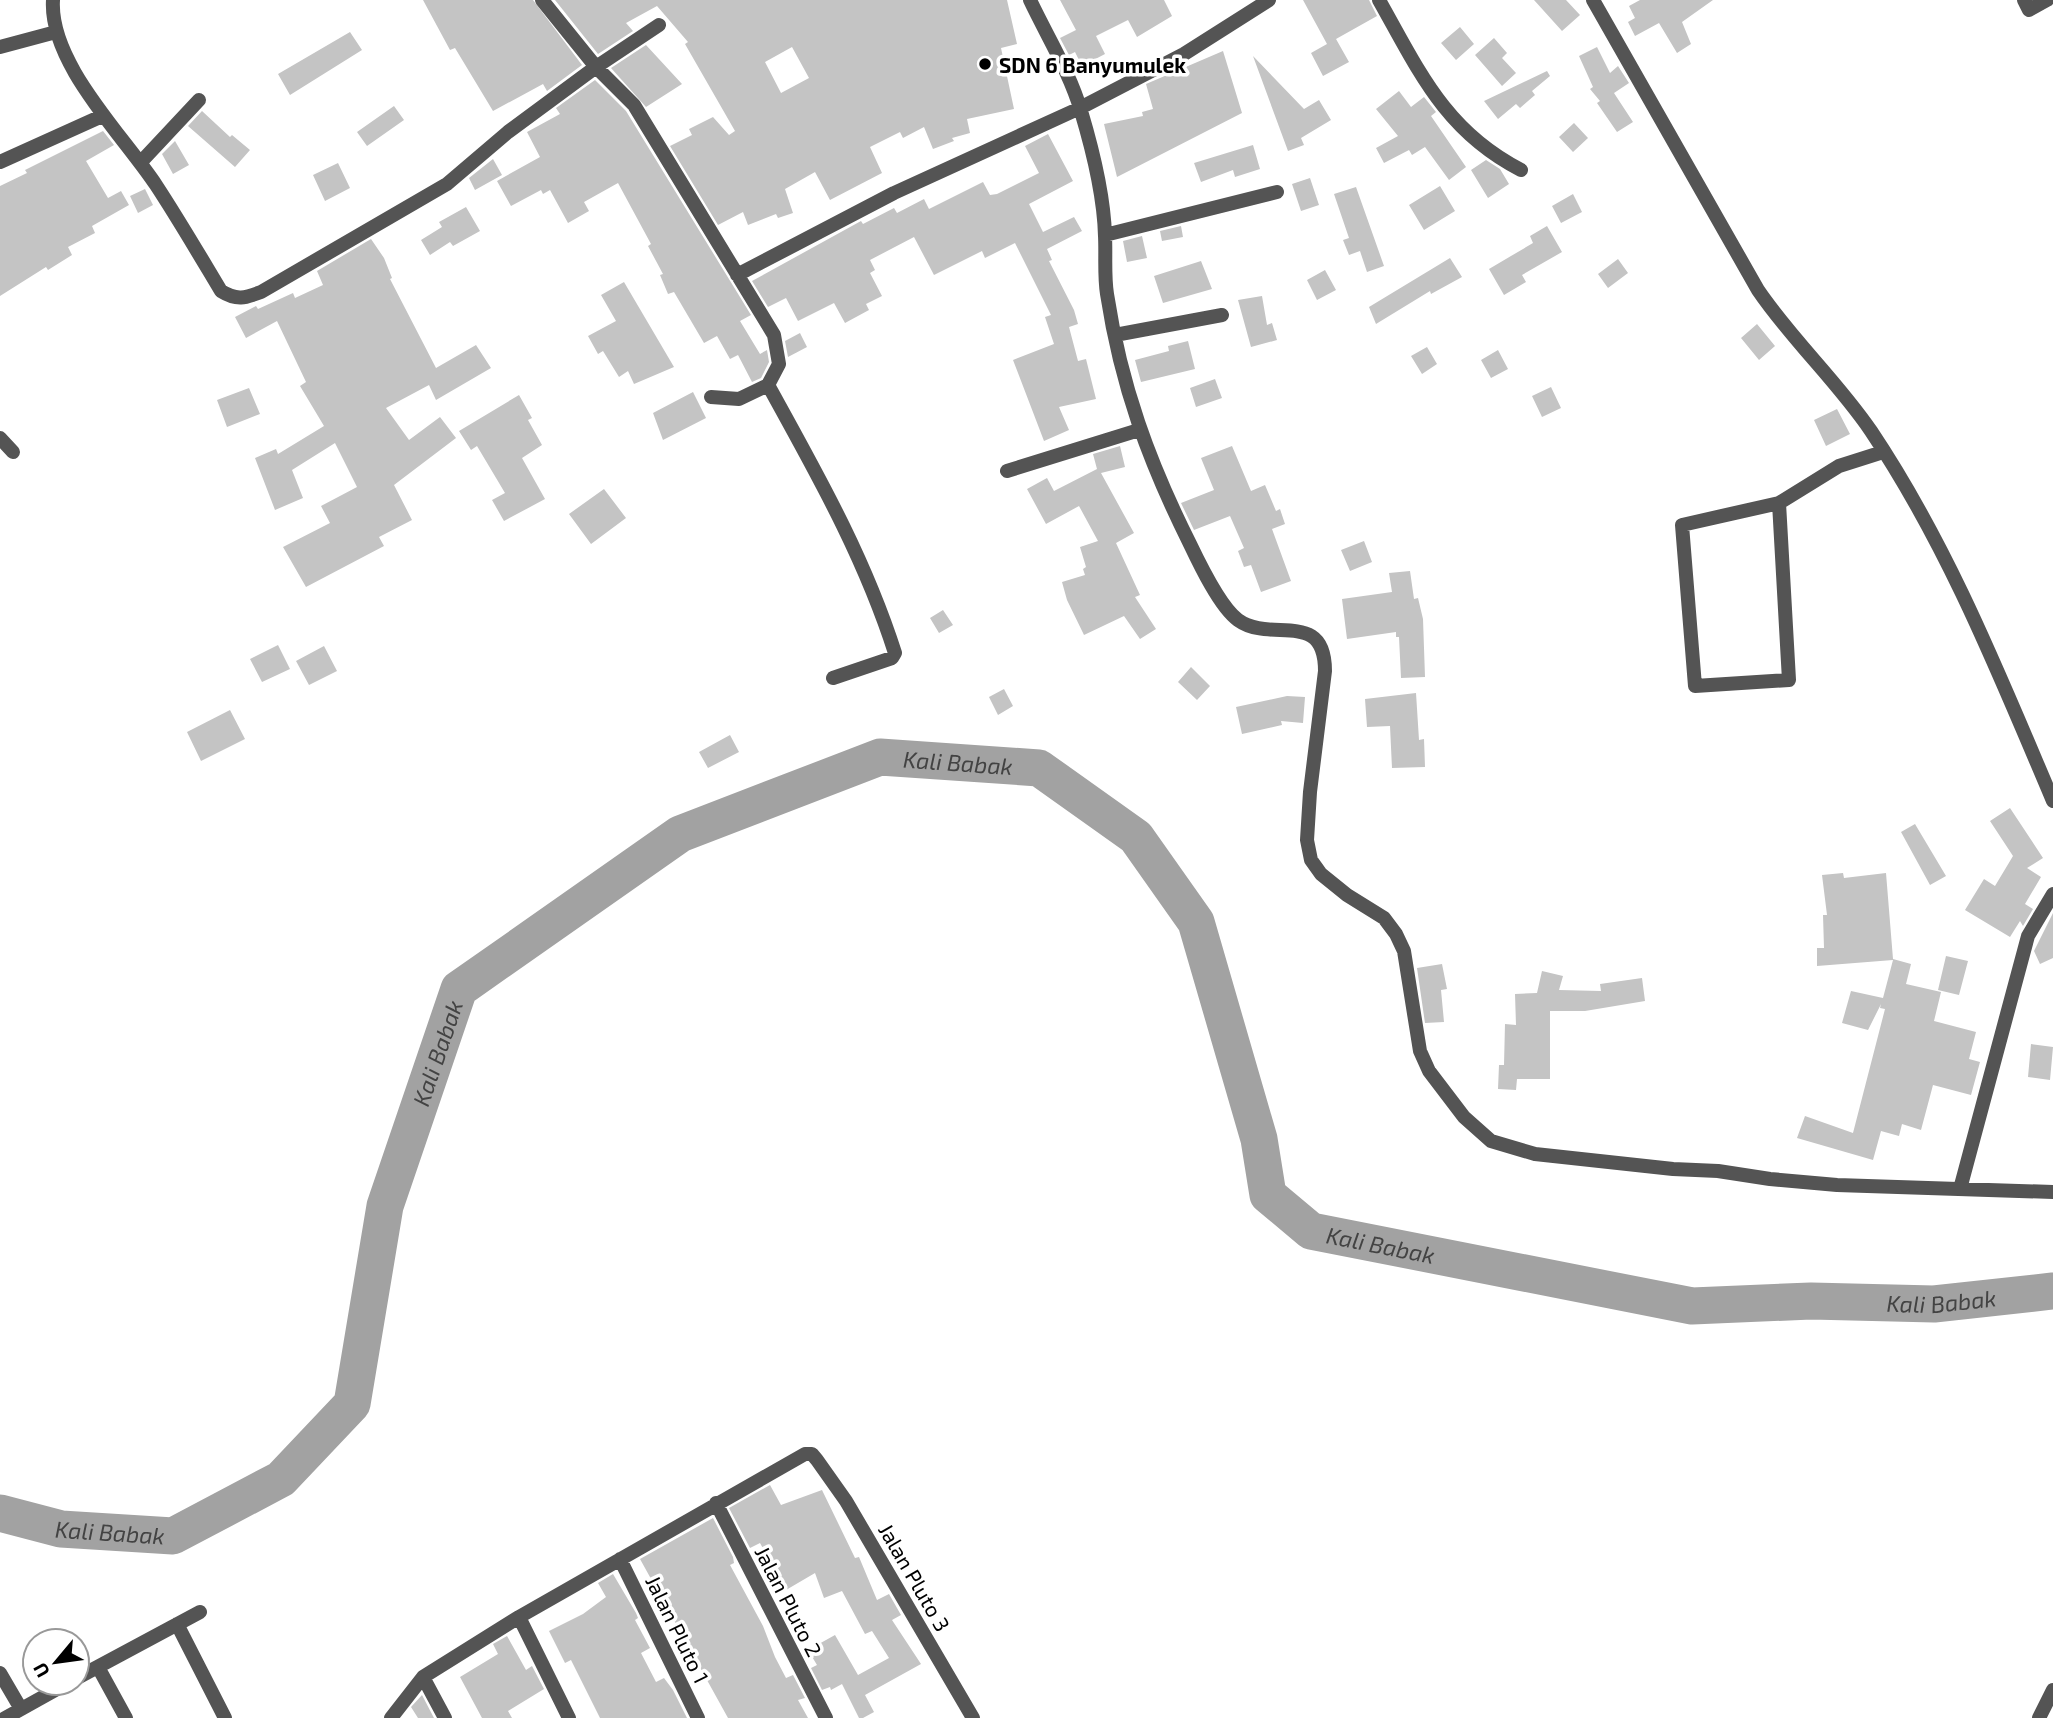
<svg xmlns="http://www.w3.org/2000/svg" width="2053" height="1718" font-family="'Exo 2',sans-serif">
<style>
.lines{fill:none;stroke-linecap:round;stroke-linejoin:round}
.river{stroke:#a2a2a2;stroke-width:37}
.building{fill:#c4c4c4;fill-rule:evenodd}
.street{stroke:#545454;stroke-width:14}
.poi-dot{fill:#000;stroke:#fff;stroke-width:2.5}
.labels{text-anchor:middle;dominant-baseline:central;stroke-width:7;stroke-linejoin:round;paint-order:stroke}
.poi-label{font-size:21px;font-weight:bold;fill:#000;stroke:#fff;text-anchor:start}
.street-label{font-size:21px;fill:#000;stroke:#fff}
.water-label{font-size:23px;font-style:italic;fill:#434343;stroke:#fff}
</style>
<rect width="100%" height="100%" fill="#fff"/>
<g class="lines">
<!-- river -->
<path class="river" id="s1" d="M 0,1513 L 61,1529 L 173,1536 L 281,1479 L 352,1404 L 385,1206 L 459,989 L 680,834 L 880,757 L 1039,768 L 1136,837 L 1196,922 L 1259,1139 L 1268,1195 L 1311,1231 L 1692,1306 L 1811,1301 L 1934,1304 L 2053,1291"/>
</g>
<!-- building -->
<path class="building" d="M 423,0 L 533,0 L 582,65 L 547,91 L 543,84 L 493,111 L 455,48 L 450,50 Z
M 555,0 L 1007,0 L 1017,44 L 1001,48 L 1014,109 L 967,119 L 970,133 L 952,138 L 954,141 L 933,149 L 924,127 L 903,138 L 900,132 L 870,147 L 882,173 L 830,200 L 815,172 L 785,189 L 793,213 L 778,218 L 776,214 L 748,225 L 743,212 L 718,225 L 670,146 L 692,135 L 689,129 L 713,117 L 729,135 L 735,131 L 685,44 L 688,42 L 657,6 L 626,23 L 633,31 L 598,54 ZM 792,47 L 809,78 L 781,93 L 765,62 Z
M 1060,0 L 1164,0 L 1172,16 L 1137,37 L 1128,20 L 1096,36 L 1105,54 L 1082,66 L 1075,52 L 1069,55 L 1060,38 L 1076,30 Z
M 1303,0 L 1369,0 L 1377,16 L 1336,39 L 1349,62 L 1323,76 L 1311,53 L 1327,44 Z
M 1534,0 L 1566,0 L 1580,15 L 1562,31 Z
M 1640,0 L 1713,0 L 1682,22 L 1691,44 L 1677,53 L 1659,23 L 1635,36 L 1628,22 L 1635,18 L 1629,6 Z
M 1460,27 L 1474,44 L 1456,60 L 1441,43 Z
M 350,32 L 362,50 L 290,95 L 278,74 Z
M 1494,38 L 1507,53 L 1502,58 L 1516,73 L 1502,86 L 1475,55 Z
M 646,45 L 682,84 L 646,107 L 611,68 Z
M 1597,47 L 1610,73 L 1618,66 L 1629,83 L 1614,93 L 1633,122 L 1617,132 L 1597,103 L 1600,101 L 1590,89 L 1593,87 L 1579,56 Z
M 1223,51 L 1242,113 L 1117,177 L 1104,124 L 1143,116 L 1142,112 L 1153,109 L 1146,84 Z
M 1253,56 L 1304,109 L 1319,100 L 1331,120 L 1301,138 L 1304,145 L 1288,151 Z
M 1547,71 L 1550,76 L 1532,91 L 1535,95 L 1520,108 L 1516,104 L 1498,119 L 1484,101 Z
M 595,80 L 626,111 L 751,315 L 740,321 L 760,354 L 767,350 L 769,362 L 761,378 L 752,382 L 738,355 L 730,359 L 717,336 L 704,343 L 674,292 L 668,294 L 660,275 L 663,274 L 648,246 L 651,244 L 618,183 L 584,202 L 589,211 L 568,223 L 550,190 L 543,194 L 541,190 L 511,206 L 497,181 L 540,157 L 527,132 L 560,114 L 556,108 Z
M 1399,91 L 1411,107 L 1424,97 L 1436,112 L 1431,116 L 1466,167 L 1449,180 L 1425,147 L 1412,155 L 1409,150 L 1384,163 L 1376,148 L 1398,136 L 1376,109 Z
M 394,106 L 404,120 L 367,146 L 357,132 Z
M 202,111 L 230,137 L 232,135 L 250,150 L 235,167 L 188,126 Z
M 1574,123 L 1588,138 L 1573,152 L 1559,137 Z
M 103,131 L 114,145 L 86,161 L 108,198 L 121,191 L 129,205 L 92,226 L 95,233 L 68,247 L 72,255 L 48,270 L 46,267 L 0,296 L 0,186 L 27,173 L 25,170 Z
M 1048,134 L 1073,181 L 1029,204 L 1043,232 L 1074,217 L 1082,231 L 1047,249 L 1052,260 L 1049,261 L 1074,310 L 1078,324 L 1069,327 L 1078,361 L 1086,359 L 1096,399 L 1059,407 L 1069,430 L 1044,441 L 1013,360 L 1054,344 L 1045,317 L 1051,315 L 1015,243 L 985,258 L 982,251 L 934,275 L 914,237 L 870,260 L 875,270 L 870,273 L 882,296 L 866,304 L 869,310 L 845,323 L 834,303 L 798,321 L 786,298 L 768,307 L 752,281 L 861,221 L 863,224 L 894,208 L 897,213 L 924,199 L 929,209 L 983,182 L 990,195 L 997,194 L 1039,173 L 1025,146 Z
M 175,141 L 189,165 L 173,174 L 162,154 Z
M 1253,145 L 1260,169 L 1235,177 L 1233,170 L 1201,182 L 1194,163 Z
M 493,159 L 502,175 L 475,190 L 469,178 Z
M 1486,160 L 1500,169 L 1509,184 L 1488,198 L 1471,170 Z
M 338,163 L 350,188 L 325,201 L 313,175 Z
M 1310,178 L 1319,205 L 1301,211 L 1292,184 Z
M 1440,186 L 1455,211 L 1424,230 L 1409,205 Z
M 1356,187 L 1384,266 L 1367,272 L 1360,251 L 1349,255 L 1343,240 L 1349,238 L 1334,194 Z
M 145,189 L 153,205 L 138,213 L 130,196 Z
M 1573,194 L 1582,212 L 1561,223 L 1552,206 Z
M 466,207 L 480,231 L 453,246 L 450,242 L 430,255 L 421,240 L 442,227 L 439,222 Z
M 1181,226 L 1183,237 L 1162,241 L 1160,231 Z
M 1547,226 L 1562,252 L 1522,275 L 1526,282 L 1504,295 L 1489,269 L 1533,243 L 1530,236 Z
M 1142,236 L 1147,258 L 1127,262 L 1123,241 Z
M 371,239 L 384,258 L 392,278 L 390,279 L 436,368 L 476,345 L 491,368 L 436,400 L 429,385 L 386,408 L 409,440 L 440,417 L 456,438 L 394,485 L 412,520 L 379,537 L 384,546 L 306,587 L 283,547 L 330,523 L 321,506 L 357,487 L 335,443 L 292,470 L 303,498 L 275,510 L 255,458 L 276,449 L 278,454 L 324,426 L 300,386 L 306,382 L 277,321 L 246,338 L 235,317 L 256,306 L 258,309 L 293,293 L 295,298 L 323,285 L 317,271 Z
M 1450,258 L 1462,277 L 1431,294 L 1430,291 L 1376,324 L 1369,307 Z
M 1618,259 L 1628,273 L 1608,288 L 1598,274 Z
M 1201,261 L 1212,289 L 1163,303 L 1154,276 Z
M 1325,270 L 1336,290 L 1317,300 L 1307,280 Z
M 624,282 L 674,367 L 634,384 L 628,371 L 619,377 L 603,351 L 598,354 L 588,336 L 616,321 L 601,295 Z
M 1262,296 L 1267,325 L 1272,323 L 1277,340 L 1251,347 L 1238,300 Z
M 1757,324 L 1775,346 L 1759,360 L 1741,338 Z
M 800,333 L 807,347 L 788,357 L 785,341 Z
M 1188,341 L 1195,369 L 1141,382 L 1135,360 L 1169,351 L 1168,346 Z
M 1427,347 L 1437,364 L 1422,374 L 1411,356 Z
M 1498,350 L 1508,369 L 1491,378 L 1481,360 Z
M 1215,379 L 1222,398 L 1196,407 L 1190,388 Z
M 1551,387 L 1561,408 L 1542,417 L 1532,396 Z
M 249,388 L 260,414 L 227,427 L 217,400 Z
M 693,392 L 706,418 L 663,440 L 653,413 Z
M 519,395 L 532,418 L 528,420 L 542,445 L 522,458 L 545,499 L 504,521 L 492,500 L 505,493 L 477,446 L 471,450 L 459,431 Z
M 1837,409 L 1850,434 L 1826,446 L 1814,420 Z
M 1120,446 L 1125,467 L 1101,473 L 1134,533 L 1116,543 L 1140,595 L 1135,597 L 1156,629 L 1140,639 L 1124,616 L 1084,635 L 1067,600 L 1062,582 L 1085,575 L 1083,569 L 1086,567 L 1080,547 L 1098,541 L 1079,506 L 1046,524 L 1027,489 L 1047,478 L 1054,491 L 1097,469 L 1093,454 Z
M 1232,446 L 1251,491 L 1265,485 L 1276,511 L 1280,509 L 1285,524 L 1272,529 L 1291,581 L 1261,592 L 1251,565 L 1244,567 L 1238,551 L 1244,548 L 1230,516 L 1194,530 L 1181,503 L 1214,490 L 1201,458 Z
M 604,489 L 626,518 L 591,544 L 569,514 Z
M 1364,541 L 1372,562 L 1350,571 L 1341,550 Z
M 1410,571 L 1414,599 L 1418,598 L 1423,619 L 1425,677 L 1401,678 L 1399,637 L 1396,637 L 1396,632 L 1347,639 L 1342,599 L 1392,592 L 1389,573 Z
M 943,610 L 953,625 L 939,633 L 930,618 Z
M 278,645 L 290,669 L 262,682 L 250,659 Z
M 324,646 L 337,671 L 309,685 L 296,661 Z
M 1191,667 L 1210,686 L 1197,700 L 1178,682 Z
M 1004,689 L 1013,706 L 998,715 L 989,697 Z
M 1416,693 L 1419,740 L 1424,739 L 1425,767 L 1392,768 L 1390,726 L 1367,727 L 1365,699 Z
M 1287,696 L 1305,697 L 1303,723 L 1281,721 L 1282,725 L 1242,734 L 1236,707 Z
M 230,710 L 245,739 L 201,761 L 187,732 Z
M 730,735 L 739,752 L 708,768 L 699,752 Z
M 2010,808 L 2043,858 L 2027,868 L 2041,877 L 2025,904 L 2033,909 L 2023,926 L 2020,921 L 2010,937 L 1965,910 L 1984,879 L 1995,886 L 2013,856 L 1990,821 Z
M 1915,824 L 1946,876 L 1930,885 L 1901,832 Z
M 1843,873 L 1844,878 L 1886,873 L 1893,959 L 1911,964 L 1906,984 L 1941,992 L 1934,1021 L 1976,1032 L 1969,1059 L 1980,1062 L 1971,1095 L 1933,1085 L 1921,1130 L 1902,1124 L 1899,1136 L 1881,1131 L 1873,1160 L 1797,1138 L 1805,1116 L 1853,1133 L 1885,1009 L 1880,1008 L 1881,1004 L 1868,1030 L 1842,1023 L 1851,991 L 1883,998 L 1893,960 L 1817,966 L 1817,948 L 1824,948 L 1823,915 L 1827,915 L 1822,875 Z
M 2053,913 L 2053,958 L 2040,964 L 2034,951 Z
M 1946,956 L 1968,961 L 1959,995 L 1938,990 Z
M 1442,964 L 1447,989 L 1441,990 L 1444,1022 L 1425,1023 L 1417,968 Z
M 1542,971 L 1563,976 L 1559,990 L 1601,991 L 1600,984 L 1642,978 L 1645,1001 L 1585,1011 L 1550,1011 L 1550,1079 L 1517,1079 L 1516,1090 L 1498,1089 L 1499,1065 L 1504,1065 L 1505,1024 L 1516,1025 L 1515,994 L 1537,993 Z
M 2031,1044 L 2053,1047 L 2050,1080 L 2028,1077 Z
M 770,1485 L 781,1505 L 822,1490 L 855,1558 L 859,1557 L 877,1600 L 889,1594 L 901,1615 L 892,1620 L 921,1664 L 865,1695 L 874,1712 L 863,1718 L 859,1718 L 842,1684 L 831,1690 L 830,1687 L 822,1690 L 811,1668 L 817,1665 L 808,1650 L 835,1635 L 858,1675 L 889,1658 L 872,1631 L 865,1634 L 842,1591 L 824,1598 L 815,1573 L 786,1590 L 760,1543 L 750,1548 L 729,1508 Z
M 713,1518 L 733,1557 L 734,1563 L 730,1565 L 763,1626 L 775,1657 L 786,1678 L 793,1675 L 805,1698 L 798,1700 L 808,1718 L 728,1718 L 640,1559 Z
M 613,1574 L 636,1613 L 638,1618 L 635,1620 L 650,1648 L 641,1653 L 656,1682 L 664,1678 L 673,1690 L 687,1718 L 600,1718 L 571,1660 L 565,1663 L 549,1631 L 583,1614 L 606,1597 L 598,1583 Z
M 507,1636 L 526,1670 L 532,1666 L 544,1689 L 508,1711 L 512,1718 L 482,1718 L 460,1677 L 498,1654 L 493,1644 Z
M 422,1695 L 434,1718 L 418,1718 L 411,1707 Z"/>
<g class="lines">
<!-- street -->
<path class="street" d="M 53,0 C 49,63 123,135 156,185 C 179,220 200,256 221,291 C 237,301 245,298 261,292 L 447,184 L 508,132 L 596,67 L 659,25
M 542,0 L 596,67 L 634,105 L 774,335 L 779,364 L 768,385 C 817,474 864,556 895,653 L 892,658 L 833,678
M 1030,0 C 1047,36 1070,73 1081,111 C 1093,151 1104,194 1105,236 C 1106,255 1104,275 1107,294 C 1121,386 1149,462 1190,544 C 1200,565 1220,607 1238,620 C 1271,644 1325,608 1325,671 L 1310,792 L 1307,840 L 1311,860 L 1321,874 L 1347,895 L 1384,918 L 1396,934 L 1404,951 L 1420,1051 L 1429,1071 L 1464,1117 L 1491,1141 L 1535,1154 L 1673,1169 L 1718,1171 L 1770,1179 L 1837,1185 L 2053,1192
M 1379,0 C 1419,71 1445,131 1521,170
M 1593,0 L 1758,290 C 1792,340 1837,381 1871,431 C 1948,546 1999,674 2053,801
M 2024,0 L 2029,10 L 2047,0
M 0,47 L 56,32
M 0,162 L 102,116
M 140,163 L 199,100
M 1105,235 L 1277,192
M 737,275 L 894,193 L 1080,108 L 1184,54 L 1269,0
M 1115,335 L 1222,315
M 711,397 L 739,399 L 768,385
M 0,438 L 13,452
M 1007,471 L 1139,430
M 1779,503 L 1789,680 L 1695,686 L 1682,525 L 1779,503 L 1839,466 L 1883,452
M 1960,1189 L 2028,936 L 2053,894
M 716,1503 L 826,1718
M 620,1559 L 698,1718
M 519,1617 L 569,1718
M 177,1624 L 225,1718
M 98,1667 L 126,1718
M 0,1673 L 21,1709
M 423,1677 L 445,1718
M 77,1678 L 200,1612
M 5,1718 L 68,1683
M 391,1718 L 423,1677 L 519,1617 L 805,1454 L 812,1454 L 817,1460 L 846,1501 L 973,1718
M 2039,1718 L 2053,1690"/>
</g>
<!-- markers -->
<circle class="poi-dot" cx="985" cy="64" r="7"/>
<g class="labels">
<!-- poi labels -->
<g class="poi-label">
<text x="999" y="64">SDN 6 Banyumulek</text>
</g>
<!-- street labels -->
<g class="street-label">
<text transform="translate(915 1577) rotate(60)">Jalan Pluto 3</text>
<text transform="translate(789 1601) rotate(63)">Jalan Pluto 2</text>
<text transform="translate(678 1629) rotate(64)">Jalan Pluto 1</text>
</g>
<!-- water labels -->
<g class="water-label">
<text stroke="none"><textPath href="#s1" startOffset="1393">Kali Babak</textPath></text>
<text stroke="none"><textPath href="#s1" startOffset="763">Kali Babak</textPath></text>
<text stroke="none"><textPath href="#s1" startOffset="2107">Kali Babak</textPath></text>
<text stroke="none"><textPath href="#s1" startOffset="2674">Kali Babak</textPath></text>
<text stroke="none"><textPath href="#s1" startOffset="112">Kali Babak</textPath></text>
</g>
</g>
<!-- north arrow -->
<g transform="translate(56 1662) rotate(241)"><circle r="33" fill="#ffffff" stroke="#999999" stroke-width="2"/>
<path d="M0-5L12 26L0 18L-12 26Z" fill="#000000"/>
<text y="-10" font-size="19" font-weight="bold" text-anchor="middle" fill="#000000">U</text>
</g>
</svg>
